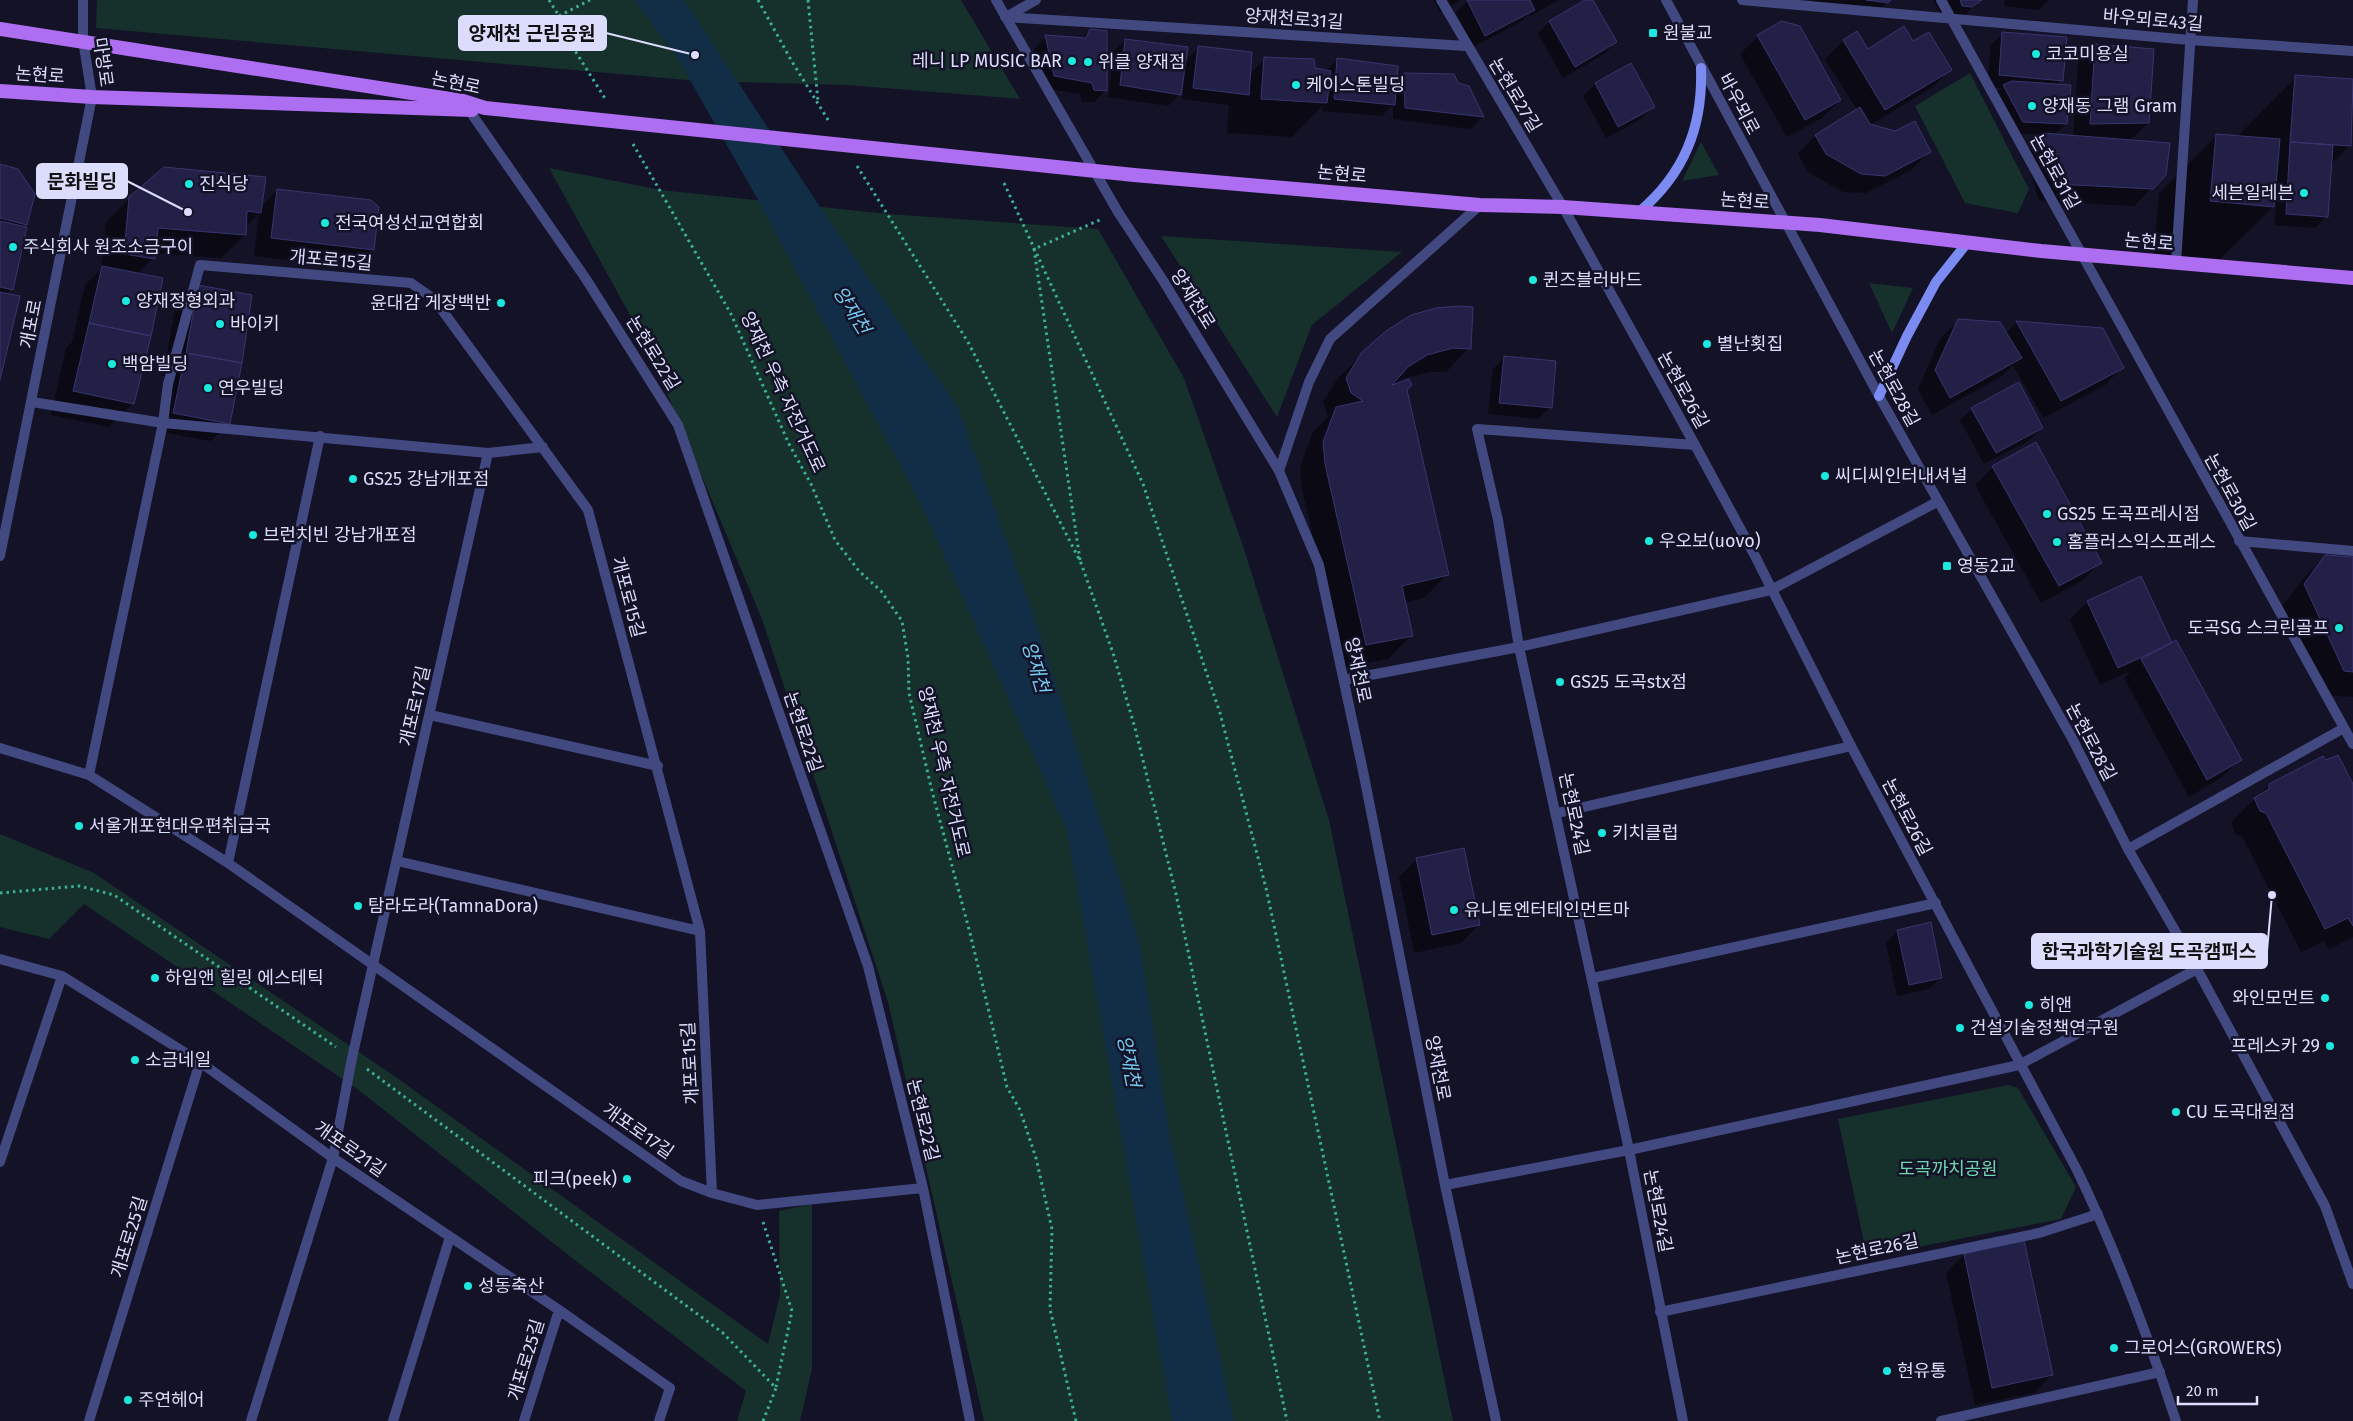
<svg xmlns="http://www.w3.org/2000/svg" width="2353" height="1421" font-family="'Fira Sans','Noto Sans KR',sans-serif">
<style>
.green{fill:#16302c}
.water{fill:#122d46}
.shadow{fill:#0007}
.building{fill:#222046;stroke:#383570}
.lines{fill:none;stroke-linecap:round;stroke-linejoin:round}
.path{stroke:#3caf97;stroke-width:3;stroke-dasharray:2.5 4;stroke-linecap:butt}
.service{stroke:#424981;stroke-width:10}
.minor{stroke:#424981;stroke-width:10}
.tertiary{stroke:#424981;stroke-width:10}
.secondary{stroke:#7c8bf2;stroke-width:10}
.primary{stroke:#ad6ef1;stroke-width:14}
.poi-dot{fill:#1be9df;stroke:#131227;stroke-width:2}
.labels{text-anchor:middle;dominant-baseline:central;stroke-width:5;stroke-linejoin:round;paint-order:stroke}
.street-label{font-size:18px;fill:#dcddfc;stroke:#131227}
.poi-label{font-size:18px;fill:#dcddfc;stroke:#131227;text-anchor:start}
.park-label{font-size:18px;fill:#6ed6ac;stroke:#131227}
.water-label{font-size:19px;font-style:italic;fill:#74caf1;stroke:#131227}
.leader{fill:none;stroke:#dcddfc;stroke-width:2}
.callout-dot{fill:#dcddfc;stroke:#131227;stroke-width:2}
.callout{fill:#dcddfc;stroke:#dcddfc;stroke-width:2}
.callout-label{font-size:19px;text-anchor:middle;font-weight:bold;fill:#111}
</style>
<rect width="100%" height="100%" fill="#131227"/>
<!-- green -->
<path class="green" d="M 97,0 L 961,0 L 1020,99 L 847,85 L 698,81 L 96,28 Z
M 1970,73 L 2029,189 L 2018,213 L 1965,203 L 1915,106 Z
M 1701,142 L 1719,175 L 1682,181 Z
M 549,168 L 661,190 L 888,214 L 1098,229 L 1184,378 L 1244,549 L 1329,820 L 1453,1421 L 984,1421 L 888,1002 L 762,619 L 647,346 Z
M 1161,236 L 1402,252 L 1312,325 L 1277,417 Z
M 1869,283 L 1913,288 L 1892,333 Z
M 0,834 L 94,873 L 390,1073 L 768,1344 L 780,1295 L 779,1211 L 812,1204 L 812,1369 L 800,1421 L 737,1421 L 746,1391 L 576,1261 L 356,1088 L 84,904 L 49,939 L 0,927 Z
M 2008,1085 L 2018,1088 L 2076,1187 L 2061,1219 L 1867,1257 L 1838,1119 Z"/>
<!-- water -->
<path class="water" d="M 634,0 L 684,0 L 820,207 L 958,408 L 1037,625 L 1139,940 L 1169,1130 L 1234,1421 L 1172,1421 L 1067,830 L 920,502 L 758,200 L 674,52 Z"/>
<!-- shadow -->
<path class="shadow" d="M 1434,0 L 1461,0 L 1440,12 Z
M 1559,0 L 1530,16 L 1529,14 L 1522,21 L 1473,47 L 1456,12 L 1469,0 Z
M 1588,0 L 1592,0 L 1616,42 L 1604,54 L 1563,78 L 1538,34 L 1549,22 Z
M 1813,0 L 1889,0 L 1875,15 L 1817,6 Z
M 1933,0 L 1981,0 L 1953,25 L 1945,23 Z
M 2005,0 L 2048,0 L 2039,10 L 2004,6 Z
M 1090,31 L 1105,91 L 1094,102 L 1082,102 L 1080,94 L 1042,88 L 1034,49 L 1046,37 L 1082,39 Z
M 1857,33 L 1867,50 L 1913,43 L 1950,69 L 1933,87 L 1870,125 L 1929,152 L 1911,170 L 1866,193 L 1843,192 L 1808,172 L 1798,154 L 1815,136 L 1857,110 L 1825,59 L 1843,41 Z
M 2003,33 L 2061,80 L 2056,86 L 2066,124 L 2054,135 L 2073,137 L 2078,63 L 2096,45 L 2148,123 L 2129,141 L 2165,175 L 2134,206 L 2039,201 L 2025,152 L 2043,135 L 2011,133 L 1992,98 L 2001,88 L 1987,87 L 1991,45 Z
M 1758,36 L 1840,100 L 1822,118 L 1787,137 L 1740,54 Z
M 1125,40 L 1184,62 L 1199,47 L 1249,75 L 1265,59 L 1326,71 L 1338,60 L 1395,84 L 1405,75 L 1468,87 L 1483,117 L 1471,129 L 1393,119 L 1393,105 L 1382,116 L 1322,111 L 1323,105 L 1292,137 L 1227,133 L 1229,105 L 1182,99 L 1184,82 L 1182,82 L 1180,94 L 1168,106 L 1108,97 L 1113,52 Z
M 1630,65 L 1653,107 L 1641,119 L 1606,138 L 1583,96 L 1595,84 Z
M 2296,77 L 2353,80 L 2350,146 L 2330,165 L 2327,216 L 2315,228 L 2274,225 L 2276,204 L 2215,264 L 2153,259 L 2159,193 L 2217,135 L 2237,137 Z
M 0,166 L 26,224 L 22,227 L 11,289 L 6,295 L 0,374 Z
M 277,190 L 378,208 L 373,250 L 355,268 L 254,256 L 259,214 L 245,227 L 245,235 L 221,258 L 154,253 L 153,258 L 137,274 L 133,403 L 109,427 L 51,415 L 66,348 L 72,342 L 85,285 L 101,269 L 106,222 L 130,198 L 261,207 Z
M 199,286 L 229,423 L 211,441 L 156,431 L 167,377 L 163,376 L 175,310 Z
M 1958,321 L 2006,333 L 2017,322 L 2123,367 L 2105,385 L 2043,418 L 2013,365 L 2002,376 L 1932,415 L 1918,389 L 1940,339 Z
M 1387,332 L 1469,348 L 1446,372 L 1429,372 L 1402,379 L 1391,386 L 1406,390 L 1448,574 L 1424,598 L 1404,603 L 1412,635 L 1388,659 L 1343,668 L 1302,489 L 1300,467 L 1313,432 L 1328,417 L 1323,402 L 1338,378 Z
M 1504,358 L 1550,407 L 1538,419 L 1488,414 L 1493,369 Z
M 1972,409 L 2041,428 L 2030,440 L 1984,464 L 1960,420 Z
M 1993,467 L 2101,562 L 2083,580 L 2041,603 L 1975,485 Z
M 2326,556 L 2353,558 L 2353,697 L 2321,695 L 2281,608 L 2302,580 Z
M 2141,578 L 2171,644 L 2240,759 L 2222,777 L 2189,797 L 2124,678 L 2132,670 L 2100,685 L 2070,620 L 2087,602 Z
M 2269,785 L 2353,787 L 2353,937 L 2329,949 L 2324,941 L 2301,952 L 2242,836 L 2236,835 L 2231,822 Z
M 1417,859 L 1479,925 L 1461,943 L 1414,953 L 1399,877 Z
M 1898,931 L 1941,977 L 1929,989 L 1897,996 L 1886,943 Z
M 1964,1255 L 2052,1375 L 2034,1393 L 1975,1405 L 1946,1273 Z"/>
<!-- building -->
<path class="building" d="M 1467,0 L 1530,0 L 1535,10 L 1485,36 Z
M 1585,0 L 1593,0 L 1617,42 L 1575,67 L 1549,21 Z
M 1866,0 L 1891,0 L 1888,3 Z
M 1960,0 L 1982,0 L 1972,7 L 1962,6 Z
M 1782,21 L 1800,26 L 1841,100 L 1805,120 L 1757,35 Z
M 1904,26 L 1913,41 L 1929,32 L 1952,70 L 1885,110 L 1843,40 L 1857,31 L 1868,49 Z
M 1090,29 L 1107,31 L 1107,91 L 1094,90 L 1092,83 L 1054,76 L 1045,35 L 1086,38 Z
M 2002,32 L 2067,37 L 2063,81 L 1999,75 Z
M 1125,39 L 1188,47 L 1181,95 L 1120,85 Z
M 2095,44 L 2154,49 L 2149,123 L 2090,124 Z
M 1198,46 L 1252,52 L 1249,95 L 1193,88 Z
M 1264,57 L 1314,59 L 1315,68 L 1331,71 L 1327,103 L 1261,99 Z
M 1337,58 L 1398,66 L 1395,105 L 1334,99 Z
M 1631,63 L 1655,107 L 1618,127 L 1595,83 Z
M 1404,73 L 1454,74 L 1458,83 L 1469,86 L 1484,117 L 1405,108 Z
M 2295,75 L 2353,79 L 2351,146 L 2290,142 Z
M 2012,81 L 2071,85 L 2067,124 L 2023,122 L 2003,85 Z
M 1860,107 L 1870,124 L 1895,131 L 1915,121 L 1931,152 L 1885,176 L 1861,174 L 1826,154 L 1815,135 Z
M 2043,133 L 2170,143 L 2166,175 L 2153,189 L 2056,184 Z
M 2216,134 L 2280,139 L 2274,207 L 2210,201 Z
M 2290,142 L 2333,145 L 2328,217 L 2286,214 Z
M 0,164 L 18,169 L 35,194 L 27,225 L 0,218 Z
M 164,167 L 266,177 L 261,213 L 247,211 L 246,235 L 158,228 L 155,259 L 124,254 L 129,197 Z
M 277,189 L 371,200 L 379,207 L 374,250 L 271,238 Z
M 0,221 L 27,227 L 13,290 L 0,287 Z
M 102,266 L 163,278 L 151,336 L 89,323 Z
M 198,285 L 252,295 L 242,363 L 186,353 Z
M 0,292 L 20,296 L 0,380 Z
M 1460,306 L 1473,307 L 1471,349 L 1453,348 L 1427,355 L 1408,367 L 1392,385 L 1409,379 L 1412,385 L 1407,390 L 1449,575 L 1402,586 L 1413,636 L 1366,645 L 1325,464 L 1323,442 L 1336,407 L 1363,401 L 1351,393 L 1346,378 L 1362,352 L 1386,331 L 1411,315 L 1436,308 Z
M 1958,319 L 2000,322 L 2022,358 L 1950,398 L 1935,370 Z
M 2016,321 L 2103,328 L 2124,368 L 2061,401 Z
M 89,323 L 151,336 L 134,404 L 73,391 Z
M 186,353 L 242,363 L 230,424 L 173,413 Z
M 1504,356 L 1556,361 L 1552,408 L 1499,403 Z
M 2019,382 L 2043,428 L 1996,453 L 1971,408 Z
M 2036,442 L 2102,563 L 2059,586 L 1992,466 Z
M 2325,555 L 2353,557 L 2353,672 L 2344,671 L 2304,584 Z
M 2141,576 L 2172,643 L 2118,668 L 2087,601 Z
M 2176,640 L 2242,760 L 2207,780 L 2141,659 Z
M 2338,755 L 2353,784 L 2353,926 L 2348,918 L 2325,929 L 2266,813 L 2260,811 L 2254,798 L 2269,789 L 2269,784 L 2323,756 L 2326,760 Z
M 1464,848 L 1480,925 L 1432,935 L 1416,858 Z
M 1931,922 L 1942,978 L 1909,985 L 1897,930 Z
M 2024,1240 L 2053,1375 L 1992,1388 L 1964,1254 Z"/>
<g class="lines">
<!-- path -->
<path class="path" d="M 549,0 L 559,16 L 565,35 L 606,100
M 758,0 L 791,60 L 830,123
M 808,0 L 818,101
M 559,16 L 590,0
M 633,144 L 731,314 L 789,444 L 811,484 L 835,540 L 859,571 L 881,591 L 902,621 L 908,658 L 909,693 L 932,791 L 970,933 L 1007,1087 L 1020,1110 L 1036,1158 L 1052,1229 L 1050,1309 L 1076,1421
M 857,166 L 968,342 L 1081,563 L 1113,653 L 1135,728 L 1176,894 L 1287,1421
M 1004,183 L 1143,484 L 1220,713 L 1266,888 L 1380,1421
M 1080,560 L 1034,249 L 1102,219
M 0,893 L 79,886 L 114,895 L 336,1047
M 367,1069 L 723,1333 L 776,1388 L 763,1421
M 763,1222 L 792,1311 L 776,1387"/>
<!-- service -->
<path class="service" d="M 1557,813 L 1851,746
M 1593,978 L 1936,903
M 1660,1312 L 2039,1233 L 2098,1214
M 89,1421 L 200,1062
M 659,1421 L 670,1388
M 1941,1421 L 2160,1372"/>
<!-- minor -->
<path class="minor" d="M 1441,0 L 1563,207 L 1695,445 L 1754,554 L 1851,746 L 2077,1170 C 2116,1251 2148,1336 2176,1421
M 1742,0 L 2190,40 L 2353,51
M 1941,0 L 2353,744
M 1005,17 L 1466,46
M 1006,17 L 1036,0
M 469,110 L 586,279 L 678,425 L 868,966 L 923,1188 L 970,1421
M 2176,263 L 2193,0
M 32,402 L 163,423 L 488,453 L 543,447
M 2239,541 L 2353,551
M 1344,680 L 1519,647 L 1771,590 L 1937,502
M 430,715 L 658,766
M 0,748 L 89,775 L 228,863 L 681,1181 L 712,1193 L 757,1205 L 923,1188
M 89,775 L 163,423 L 168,384 L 200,265 L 411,283 L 434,299 L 588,510 L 700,931 L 712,1193
M 2128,849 L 2344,728
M 397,861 L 700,931
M 228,863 L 320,436
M 0,959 L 62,976 L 200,1062 L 333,1158 L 559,1310 L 670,1388
M 0,1162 L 62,976
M 1445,1185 L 1629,1150 L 2019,1065 L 2197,969
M 251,1421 L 333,1158 L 352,1058 L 488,453
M 393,1421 L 450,1237
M 524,1421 L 559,1310
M 1683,1421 L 1629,1150 L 1519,647 L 1498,520 L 1477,429 L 1695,445"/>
<!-- tertiary -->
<path class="tertiary" d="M 996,0 L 1118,212 L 1164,282 L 1279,471 L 1319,565 L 1363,771 L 1445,1185 L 1496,1421
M 1666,0 L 1879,396 L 2073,740 L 2128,849 L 2197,969 L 2325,1206 L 2353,1284
M 1279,471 L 1309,382 L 1330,339 L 1480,205
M 0,556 L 92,97 L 83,40 L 83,0"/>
<!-- secondary -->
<path class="secondary" d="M 1639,212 C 1684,174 1703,127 1701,68
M 1879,396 L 1907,336 L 1936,282 L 1967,243"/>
<!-- primary -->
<path class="primary" d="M 0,29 L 463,101 L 485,108 L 1134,175 L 1480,205 L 1563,207 L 1820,225 L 2041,251 L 2353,278
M 0,91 L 92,97 L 472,110"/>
</g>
<!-- markers -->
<g class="poi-dot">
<rect x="1648" y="28" width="10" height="10" rx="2.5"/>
<circle cx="2036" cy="54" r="5"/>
<circle cx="1072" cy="61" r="5"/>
<circle cx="1088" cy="62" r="5"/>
<circle cx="1296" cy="85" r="5"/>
<circle cx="2032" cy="106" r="5"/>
<circle cx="189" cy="184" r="5"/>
<circle cx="2304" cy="193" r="5"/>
<circle cx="325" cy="223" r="5"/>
<circle cx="13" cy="247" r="5"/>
<circle cx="1533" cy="280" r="5"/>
<circle cx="126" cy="301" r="5"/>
<circle cx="501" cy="303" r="5"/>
<circle cx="220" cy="324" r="5"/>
<circle cx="1707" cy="344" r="5"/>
<circle cx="112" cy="364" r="5"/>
<circle cx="208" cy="388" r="5"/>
<circle cx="1825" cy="476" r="5"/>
<circle cx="353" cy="479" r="5"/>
<circle cx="2047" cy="514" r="5"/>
<circle cx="253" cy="535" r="5"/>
<circle cx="1649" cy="541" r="5"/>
<circle cx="2057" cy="542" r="5"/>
<rect x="1942" y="561" width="10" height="10" rx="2.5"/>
<circle cx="2339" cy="628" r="5"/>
<circle cx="1560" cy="682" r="5"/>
<circle cx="79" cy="826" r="5"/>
<circle cx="1602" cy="833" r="5"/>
<circle cx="358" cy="906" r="5"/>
<circle cx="1454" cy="910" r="5"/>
<circle cx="155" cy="978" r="5"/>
<circle cx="2325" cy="998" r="5"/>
<circle cx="2029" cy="1005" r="5"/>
<circle cx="1960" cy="1028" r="5"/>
<circle cx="2330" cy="1046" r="5"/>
<circle cx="135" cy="1060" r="5"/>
<circle cx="2176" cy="1112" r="5"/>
<circle cx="627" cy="1179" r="5"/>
<circle cx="468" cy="1286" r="5"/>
<circle cx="2114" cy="1348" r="5"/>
<circle cx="1887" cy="1371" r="5"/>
<circle cx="128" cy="1400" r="5"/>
</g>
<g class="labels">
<!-- street labels -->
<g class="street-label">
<text transform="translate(1294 19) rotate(4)">양재천로31길</text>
<text transform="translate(2153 20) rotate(5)">바우뫼로43길</text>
<text transform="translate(103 62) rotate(82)">마방로</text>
<text transform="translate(40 75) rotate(4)">논현로</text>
<text transform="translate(456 83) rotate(12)">논현로</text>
<text transform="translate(1515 95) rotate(59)">논현로27길</text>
<text transform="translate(1739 104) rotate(62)">바우뫼로</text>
<text transform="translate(2055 172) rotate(61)">논현로31길</text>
<text transform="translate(1342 174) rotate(5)">논현로</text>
<text transform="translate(1745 201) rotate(4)">논현로</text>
<text transform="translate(2149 242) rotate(5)">논현로</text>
<text transform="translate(331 260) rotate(5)">개포로15길</text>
<text transform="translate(1193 299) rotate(58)">양재천로</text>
<text transform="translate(31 324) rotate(-79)">개포로</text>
<text transform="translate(653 353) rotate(58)">논현로22길</text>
<text transform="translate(1894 388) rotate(61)">논현로28길</text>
<text transform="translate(1683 390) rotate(61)">논현로26길</text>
<text transform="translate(783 392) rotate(65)">양재천 우측 자전거도로</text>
<text transform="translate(2230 492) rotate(61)">논현로30길</text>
<text transform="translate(628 597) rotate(75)">개포로15길</text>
<text transform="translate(1358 670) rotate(78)">양재천로</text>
<text transform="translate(415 706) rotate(-77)">개포로17길</text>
<text transform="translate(803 732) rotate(71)">논현로22길</text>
<text transform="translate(2091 742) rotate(62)">논현로28길</text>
<text transform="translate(944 772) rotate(77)">양재천 우측 자전거도로</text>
<text transform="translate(1574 814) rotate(78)">논현로24길</text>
<text transform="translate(1907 817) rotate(62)">논현로26길</text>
<text transform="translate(690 1063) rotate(-93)">개포로15길</text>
<text transform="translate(1438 1068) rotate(79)">양재천로</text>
<text transform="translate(923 1120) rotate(76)">논현로22길</text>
<text transform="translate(638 1131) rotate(35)">개포로17길</text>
<text transform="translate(350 1149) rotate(35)">개포로21길</text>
<text transform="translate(1658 1211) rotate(79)">논현로24길</text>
<text transform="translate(129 1237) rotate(-73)">개포로25길</text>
<text transform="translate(1877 1249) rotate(-12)">논현로26길</text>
<text transform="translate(526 1360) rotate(-73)">개포로25길</text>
</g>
<!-- poi labels -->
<g class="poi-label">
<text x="1663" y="33">원불교</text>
<text x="2046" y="54">코코미용실</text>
<text x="1062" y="61" text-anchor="end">레니 LP MUSIC BAR</text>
<text x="1098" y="62">위클 양재점</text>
<text x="1306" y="85">케이스톤빌딩</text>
<text x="2042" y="106">양재동 그램 Gram</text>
<text x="199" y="184">진식당</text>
<text x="2294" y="193" text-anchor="end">세븐일레븐</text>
<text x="335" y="223">전국여성선교연합회</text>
<text x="23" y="247">주식회사 원조소금구이</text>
<text x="1543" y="280">퀸즈블러바드</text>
<text x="136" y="301">양재정형외과</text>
<text x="491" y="303" text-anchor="end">윤대감 게장백반</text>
<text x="230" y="324">바이키</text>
<text x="1717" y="344">별난횟집</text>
<text x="122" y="364">백암빌딩</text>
<text x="218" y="388">연우빌딩</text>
<text x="1835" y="476">씨디씨인터내셔널</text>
<text x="363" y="479">GS25 강남개포점</text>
<text x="2057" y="514">GS25 도곡프레시점</text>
<text x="263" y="535">브런치빈 강남개포점</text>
<text x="1659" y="541">우오보(uovo)</text>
<text x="2067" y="542">홈플러스익스프레스</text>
<text x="1957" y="566">영동2교</text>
<text x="2329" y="628" text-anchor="end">도곡SG 스크린골프</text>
<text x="1570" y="682">GS25 도곡stx점</text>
<text x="89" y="826">서울개포현대우편취급국</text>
<text x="1612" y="833">키치클럽</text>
<text x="368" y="906">탐라도라(TamnaDora)</text>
<text x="1464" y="910">유니토엔터테인먼트마</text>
<text x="165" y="978">하임앤 힐링 에스테틱</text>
<text x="2315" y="998" text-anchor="end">와인모먼트</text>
<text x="2039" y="1005">히앤</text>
<text x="1970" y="1028">건설기술정책연구원</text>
<text x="2320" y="1046" text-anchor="end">프레스카 29</text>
<text x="145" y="1060">소금네일</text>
<text x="2186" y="1112">CU 도곡대원점</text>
<text x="617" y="1179" text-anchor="end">피크(peek)</text>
<text x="478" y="1286">성동축산</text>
<text x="2124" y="1348">그로어스(GROWERS)</text>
<text x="1897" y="1371">현유통</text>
<text x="138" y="1400">주연헤어</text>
</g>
<!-- park labels -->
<g class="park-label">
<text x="1948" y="1169">도곡까치공원</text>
</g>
<!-- water labels -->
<g class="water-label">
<text transform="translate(852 310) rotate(58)">양재천</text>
<text transform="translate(1036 667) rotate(73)">양재천</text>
<text transform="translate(1129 1061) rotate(79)">양재천</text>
</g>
</g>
<!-- callouts -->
<path class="leader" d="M695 55L606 33M188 212L127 181M2272 895L2267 951"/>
<g class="callout-dot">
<circle cx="695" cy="55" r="5"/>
<circle cx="188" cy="212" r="5"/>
<circle cx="2272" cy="895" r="5"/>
</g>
<g class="callout">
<rect x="459" y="16" width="147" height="34" rx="5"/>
<rect x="37" y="164" width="90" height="34" rx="5"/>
<rect x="2032" y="934" width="235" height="34" rx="5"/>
</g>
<g class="callout-label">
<text x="532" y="40">양재천 근린공원</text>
<text x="82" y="188">문화빌딩</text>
<text x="2149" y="958">한국과학기술원 도곡캠퍼스</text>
</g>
<!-- scale -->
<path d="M2178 1396v8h79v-8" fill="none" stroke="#dcddfc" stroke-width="2.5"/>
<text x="2186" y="1396" font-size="15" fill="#dcddfc" stroke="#131227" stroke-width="4" paint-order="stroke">20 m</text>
</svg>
